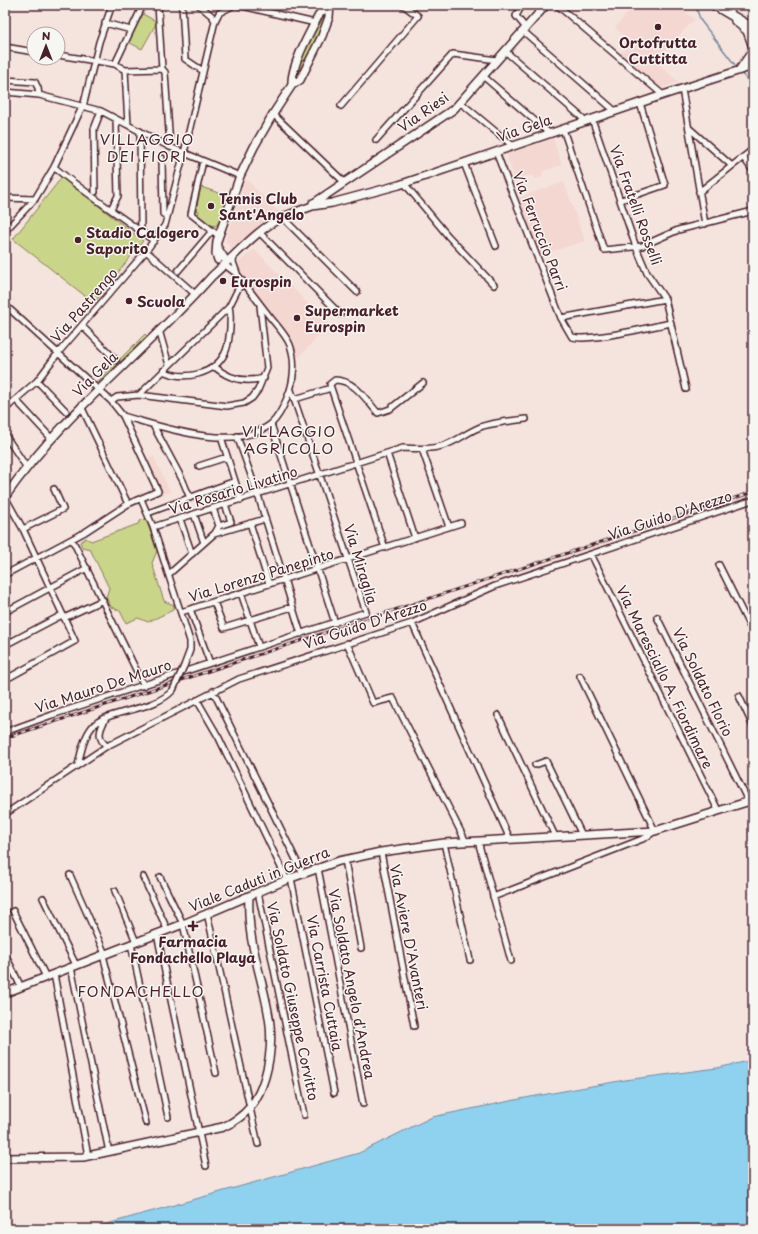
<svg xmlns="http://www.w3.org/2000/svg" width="758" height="1234" font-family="'Playpen Sans',sans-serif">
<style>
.built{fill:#f4d7d0}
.green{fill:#c9d588;stroke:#8a7a5a}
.water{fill:#8ed2f0;stroke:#738aa1}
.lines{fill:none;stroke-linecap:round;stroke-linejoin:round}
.stream{stroke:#738aa1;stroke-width:1.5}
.street-casing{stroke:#4a1f2b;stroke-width:8}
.secondary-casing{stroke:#4a1f2b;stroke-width:10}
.primary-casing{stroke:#4a1f2b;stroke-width:11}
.street{stroke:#f6f6f2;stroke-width:5}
.secondary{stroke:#f6f6f2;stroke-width:7}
.primary{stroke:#f6f6f2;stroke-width:8}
.rail-casing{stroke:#4a1f2b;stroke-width:3}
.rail{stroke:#f6f6f2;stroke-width:1.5;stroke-dasharray:4.5;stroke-linecap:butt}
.street-bridge-casing{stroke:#4a1f2b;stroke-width:8;stroke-linecap:butt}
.street-bridge{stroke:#f6f6f2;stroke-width:5}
.poi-dot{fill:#4a1f2b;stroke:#f6f6f2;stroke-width:1.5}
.labels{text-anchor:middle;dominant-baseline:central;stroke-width:3;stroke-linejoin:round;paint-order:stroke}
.poi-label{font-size:14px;font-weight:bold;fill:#4a1f2b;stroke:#f6f6f2;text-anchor:start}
.street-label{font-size:14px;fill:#4a1f2b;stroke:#f6f6f2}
.neighbourhood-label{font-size:15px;letter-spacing:1px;fill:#4a1f2b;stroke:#f6f6f2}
</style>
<rect width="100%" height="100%" fill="#f5e4de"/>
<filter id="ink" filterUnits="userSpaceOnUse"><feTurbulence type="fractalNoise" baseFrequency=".025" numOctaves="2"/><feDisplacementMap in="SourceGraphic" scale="8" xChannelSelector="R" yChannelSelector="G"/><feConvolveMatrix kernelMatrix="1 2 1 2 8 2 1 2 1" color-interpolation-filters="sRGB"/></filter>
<g filter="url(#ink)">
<!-- built -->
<path class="built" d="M 634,5 L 681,5 L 679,8 L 695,19 L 655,61 L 679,82 L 661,88 L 620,54 L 631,42 L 615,28 Z
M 553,139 L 562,165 L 543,171 L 542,177 L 534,179 L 532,175 L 515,179 L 506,154 Z
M 246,179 L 280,213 L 249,235 L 232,249 L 225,240 Z
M 564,182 L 585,241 L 540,255 L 517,198 Z
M 254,249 L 329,325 L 298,358 L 285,332 L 240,275 L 239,262 Z
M 154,456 L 170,492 L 162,495 L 146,459 Z"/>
<!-- green -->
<path class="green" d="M 324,13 L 326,14 L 314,48 L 295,77 L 294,73 Z
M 143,14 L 157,22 L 142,49 L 128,42 Z
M 62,177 L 143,241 L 94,303 L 13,239 Z
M 201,187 L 228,196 L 220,220 L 216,226 L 207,224 L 198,216 L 199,211 L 196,210 Z
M 145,334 L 147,336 L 97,385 L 95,384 Z
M 146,519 L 157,551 L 152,563 L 164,601 L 174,605 L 173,610 L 148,622 L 138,618 L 126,623 L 120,611 L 111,607 L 106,597 L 109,588 L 90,549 L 82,547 L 80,542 L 86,538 L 91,541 L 138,524 L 141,520 Z"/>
<!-- water -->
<path class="water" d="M 753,1060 L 753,1229 L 89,1229 L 359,1153 L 432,1117 L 525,1098 L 625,1080 L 717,1068 Z"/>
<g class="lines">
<!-- stream -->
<path class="stream" d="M 695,5 L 701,21 L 735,65
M 742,74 L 753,86"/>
<defs>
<path id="street" d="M 158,5 L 162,69 L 165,72 L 170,147
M 182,5 L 185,59 L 203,71
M 199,5 L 212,16 L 215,21
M 238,5 L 315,23
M 522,5 L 516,16 L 526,28
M 557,5 L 663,95
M 105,23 L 131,30
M 523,31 L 615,111
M 5,47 L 34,52
M 505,51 L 586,121
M 58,55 L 115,64 L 125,70 L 162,69
M 115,64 L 143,5
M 125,70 L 128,125
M 483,76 L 549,133
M 5,80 L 35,82 L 38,88 L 39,95
M 682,89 L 705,224
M 5,92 L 39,95 L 101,111 L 170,147 L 240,176
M 460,102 L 513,146
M 341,106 L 418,16 L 403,5
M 273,114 L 344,182
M 592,119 L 636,247 L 647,273 L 665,299 L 686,389
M 689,128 L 732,166
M 563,129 L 604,250 L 642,246 L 678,230 L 753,211
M 140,131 L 141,231
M 376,140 L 453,54 L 497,60
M 496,152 L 561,318 L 572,337 C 591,342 649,327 671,323
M 743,157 L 753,171
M 162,158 L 163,214 L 167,216
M 203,161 L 191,214 L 219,236
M 464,163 L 496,246
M 54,167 C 86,194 121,216 154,241
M 404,183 L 448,236 L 494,285
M 95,192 L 94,129 L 101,111
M 699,192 L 751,151
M 5,198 L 35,199
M 621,200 L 665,185 L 640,103
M 111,209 L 118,196 L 116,119
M 282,217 L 357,292
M 5,231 L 35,199 L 54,167 L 84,103 L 99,42 L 112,5
M 260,233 L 340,314
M 146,251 L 195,294
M 234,256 L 233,262 L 237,273
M 178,271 L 212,231
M 5,305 L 111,401 L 123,416 L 158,491 L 128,504 L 85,532 L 8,573
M 561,318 L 665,299
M 82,326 L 116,360
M 159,330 L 169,365
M 214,366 C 228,379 245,383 264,378
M 163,371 C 184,381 214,375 225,353 C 229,345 229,336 230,328 C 230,321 231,314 229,307
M 37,381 L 66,411
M 331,388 L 385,548
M 331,388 L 330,384 L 335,380 C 355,380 366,400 378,413 L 390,409 L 423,383
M 139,395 L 229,307 L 238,289 L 244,283
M 295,399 L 331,388
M 5,400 L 9,406
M 16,400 L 51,438
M 111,401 L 117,397 L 139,395 L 227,406 L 244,403 L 252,398 L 258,390 L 267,368 L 260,306
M 81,406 L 128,504
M 5,409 L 37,381 L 58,353 L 146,251 L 165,225 L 184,153 L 215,21 L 219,13 L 234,5
M 123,416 C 163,427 234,453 271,424 C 279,417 283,408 287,398 C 294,383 296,361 290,345 C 286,335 277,326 270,317 C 259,303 248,288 237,274 L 225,265
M 271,424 L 335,623
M 153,425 L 183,481 L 190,498
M 5,435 L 27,468
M 237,436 L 258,495 L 301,634
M 221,437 L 241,500
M 422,449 L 449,527
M 387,453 L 415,538
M 199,466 L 227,457
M 5,497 L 23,529 L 75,641 L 10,677
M 141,499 L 153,527 L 190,641 L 190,650 L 184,666
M 213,508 L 219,526
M 148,513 L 235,481
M 194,514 L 204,543
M 180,519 L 192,554
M 250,523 L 269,584
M 153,527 L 403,448 C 419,449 437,450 452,442 C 463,437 471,430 483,426 C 497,422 511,421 526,419
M 23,529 L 63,509 L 54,489
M 215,533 L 219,526 L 231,522 L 225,504
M 72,539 L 144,686
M 591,554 L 718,810
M 719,565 L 753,633
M 169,574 L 214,534 L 265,519
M 241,593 L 259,647
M 214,602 L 224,628 L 292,607
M 190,609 L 210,663
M 5,612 L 87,568
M 181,612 L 461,523
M 657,617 L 748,801
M 64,618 L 103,600
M 412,623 L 510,839
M 347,643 L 373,703 L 393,698 L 466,842
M 5,645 L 62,615
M 213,691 L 303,874
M 739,696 L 753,726
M 197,700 L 219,738 L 287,880
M 498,715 L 555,836
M 106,718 C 100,729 96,738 107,746
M 5,732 L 52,715 L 366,612 L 291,390
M 78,765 C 81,752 84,737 92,727 C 107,709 154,712 173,690
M 535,765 L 546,761 L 582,835
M 5,814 L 107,746 L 239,679 L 412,623 L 495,586 L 753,500
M 478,841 L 511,961
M 444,843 L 470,960
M 381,852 L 414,1026
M 345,860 L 361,948
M 318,868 L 363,1104
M 70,875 L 105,954
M 143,877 L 167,929
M 160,877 L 183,924 L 216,1073
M 291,878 L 334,1093
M 115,891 L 136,942
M 258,892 L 304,1115
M 493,897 L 645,838 L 655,831 L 580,676
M 43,898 L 76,965
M 13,911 L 46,977
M 207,913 L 258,1144
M 157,934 L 206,1166
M 131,944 L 168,1117
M 103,955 L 146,1123
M 6,956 L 21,987
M 71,967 L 109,1152
M 54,974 L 88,1156"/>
<path id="secondary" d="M 735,21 L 747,31 L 753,47
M 740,69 L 753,50
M 292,85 C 290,67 311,30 320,13 L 328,9
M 314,203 L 454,109 L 546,5
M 312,206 L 332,203 L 399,185 L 663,95 L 753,66
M 217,247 L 224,258
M 218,260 L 216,254 L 217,241 L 240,176 L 254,147 L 273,114 L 292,85 L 300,80 L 322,36 L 329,17 L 330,5
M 5,497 C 64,412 145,352 212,276 C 232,259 258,228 283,217 C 292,213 302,210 312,206 L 313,203
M 5,993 L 183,924 L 291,878 L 339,861 L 381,852 L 444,843 L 655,831 L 753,800
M 5,1158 L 83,1157 L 223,1127 C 246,1117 258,1101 265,1077 C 279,1029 264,998 254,951 C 250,933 248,915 249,897"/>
<path id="primary" d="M 714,5 L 753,28"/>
</defs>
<!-- street casing -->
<use href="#street" class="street-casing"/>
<!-- secondary casing -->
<use href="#secondary" class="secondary-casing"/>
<!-- primary casing -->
<use href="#primary" class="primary-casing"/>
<!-- street -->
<use href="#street" class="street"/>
<!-- secondary -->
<use href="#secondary" class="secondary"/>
<!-- primary -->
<use href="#primary" class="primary"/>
<defs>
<path id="rail" d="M 5,738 L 753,492"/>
</defs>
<!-- rail casing -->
<use href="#rail" class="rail-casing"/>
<!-- rail -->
<use href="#rail" class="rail"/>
<defs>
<path id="street-bridge" d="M 173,690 L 184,666"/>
</defs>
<!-- street-bridge casing -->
<use href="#street-bridge" class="street-bridge-casing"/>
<!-- street-bridge -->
<use href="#street-bridge" class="street-bridge"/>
</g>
</g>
<!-- markers -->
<g class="poi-dot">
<circle cx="658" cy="27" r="4"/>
<circle cx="211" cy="206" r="4"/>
<circle cx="78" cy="240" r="4"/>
<circle cx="223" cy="281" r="4"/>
<circle cx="129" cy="301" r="4"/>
<circle cx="297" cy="318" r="4"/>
<path d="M191 920h4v4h4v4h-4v4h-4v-4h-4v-4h4z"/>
</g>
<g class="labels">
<!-- poi labels -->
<g class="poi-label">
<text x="658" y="42" text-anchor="middle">Ortofrutta<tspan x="658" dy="16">Cuttitta</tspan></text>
<text x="219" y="198">Tennis Club<tspan x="219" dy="16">Sant'Angelo</tspan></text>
<text x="86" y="232">Stadio Calogero<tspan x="86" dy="16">Saporito</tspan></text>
<text x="231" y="281">Eurospin</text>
<text x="137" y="301">Scuola</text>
<text x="305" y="310">Supermarket<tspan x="305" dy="16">Eurospin</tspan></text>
<text x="193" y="941" text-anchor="middle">Farmacia<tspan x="193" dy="16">Fondachello Playa</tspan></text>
</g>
<!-- street labels -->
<g class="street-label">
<text transform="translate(423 112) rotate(-35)">Via Riesi</text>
<text transform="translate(524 128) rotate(-19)">Via Gela</text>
<text transform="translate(636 205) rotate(70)">Via Fratelli Rosselli</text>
<text transform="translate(540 231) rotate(69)">Via Ferruccio Parri</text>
<text transform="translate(84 305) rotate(-49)">Via Pastrengo</text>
<text transform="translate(95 374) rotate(-45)">Via Gela</text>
<text transform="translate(233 490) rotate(-17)">Via Rosario Livatino</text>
<text transform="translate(670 515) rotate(-18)">Via Guido D'Arezzo</text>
<text transform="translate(361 564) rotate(73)">Via Miraglia</text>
<text transform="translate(261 575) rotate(-17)">Via Lorenzo Panepinto</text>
<text transform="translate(365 624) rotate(-18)">Via Guido D'Arezzo</text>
<text transform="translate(665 677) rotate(64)">Via Maresciallo A. Fiordimare</text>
<text transform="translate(703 682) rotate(64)">Via Soldato Florio</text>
<text transform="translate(103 686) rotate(-18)">Via Mauro De Mauro</text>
<text transform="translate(259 879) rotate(-22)">Viale Caduti in Guerra</text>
<text transform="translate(409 937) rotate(79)">Via Aviere D'Avanteri</text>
<text transform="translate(325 983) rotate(79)">Via Carrista Cuttaia</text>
<text transform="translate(352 984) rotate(79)">Via Soldato Angelo d'Andrea</text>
<text transform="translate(293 1001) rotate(78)">Via Soldato Giuseppe Corvitto</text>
</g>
<!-- neighbourhood labels -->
<g class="neighbourhood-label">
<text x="147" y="138">VILLAGGIO<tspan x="147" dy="17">DEI FIORI</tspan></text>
<text x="289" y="430">VILLAGGIO<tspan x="289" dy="17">AGRICOLO</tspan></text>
<text x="141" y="990">FONDACHELLO</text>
</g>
</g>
<!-- margin -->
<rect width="758" height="1234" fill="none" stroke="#f6f6f2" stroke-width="20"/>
<rect x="10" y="10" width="738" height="1214" fill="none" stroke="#4a1f2b" stroke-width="1.5" filter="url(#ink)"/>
<!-- north arrow -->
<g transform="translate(46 46)"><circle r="19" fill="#f6f6f2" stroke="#b1a0a2"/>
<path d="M0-3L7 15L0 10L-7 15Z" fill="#4a1f2b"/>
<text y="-6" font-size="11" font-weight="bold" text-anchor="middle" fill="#4a1f2b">N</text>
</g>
</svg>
